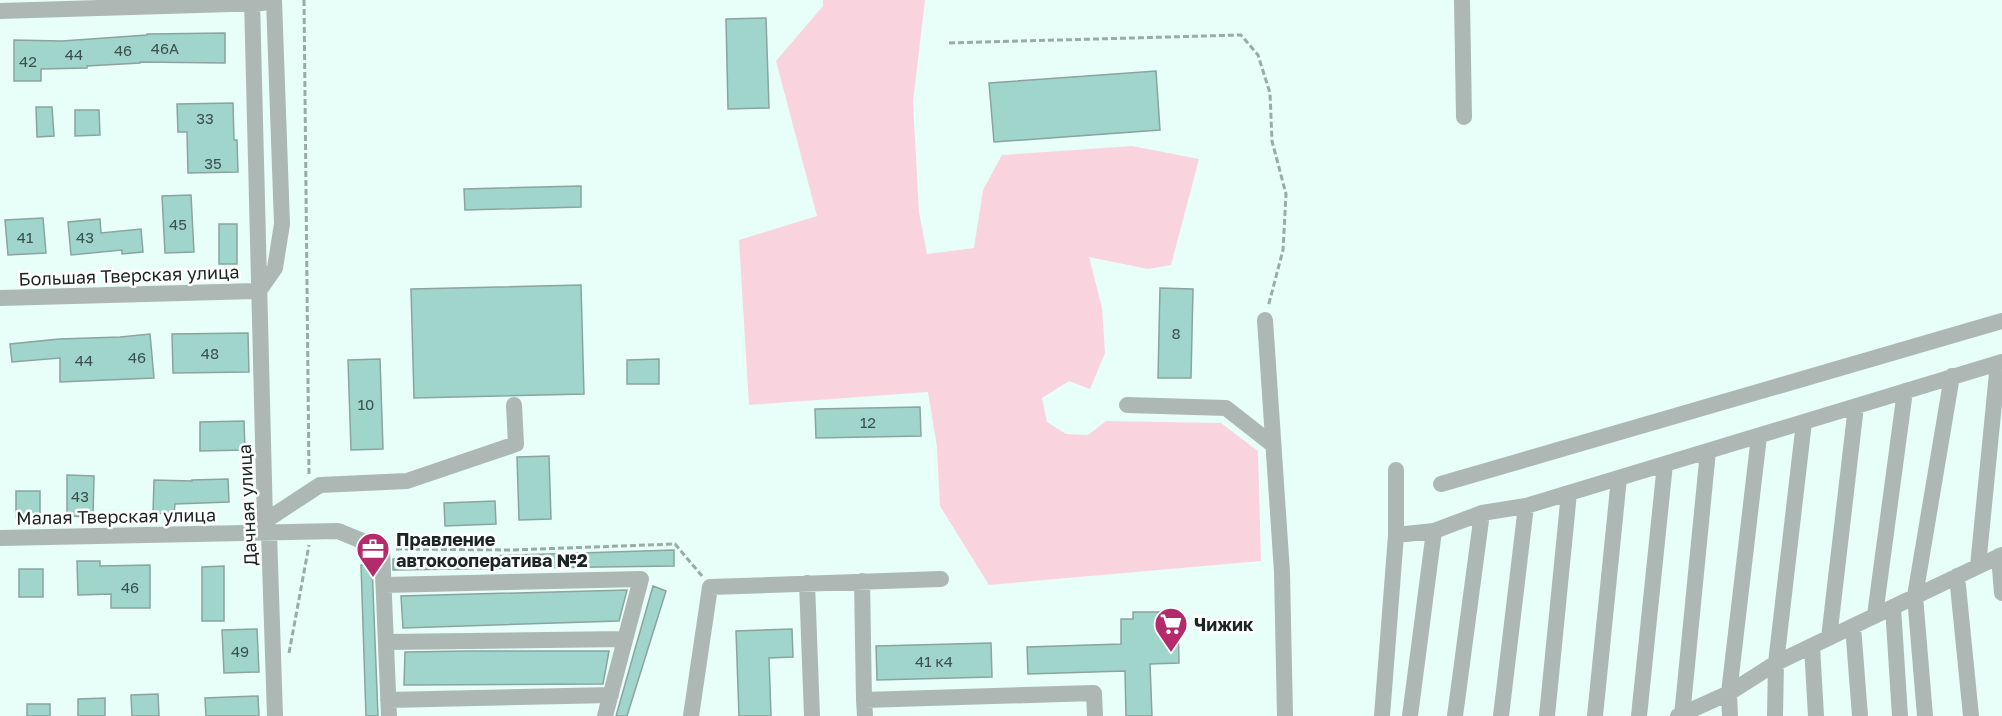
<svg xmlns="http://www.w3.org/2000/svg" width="2002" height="716" font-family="'Golos Text',sans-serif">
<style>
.green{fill:#f9d4df}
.building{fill:#9fd5ca;stroke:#8aa49e;stroke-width:1.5}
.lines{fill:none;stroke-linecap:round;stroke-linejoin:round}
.path{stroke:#9aaca8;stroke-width:3;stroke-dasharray:6 3;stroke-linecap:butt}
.minor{stroke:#adb8b5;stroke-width:16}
.labels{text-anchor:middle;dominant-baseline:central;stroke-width:5;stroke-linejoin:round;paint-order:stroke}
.number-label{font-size:15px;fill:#3c514d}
.street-label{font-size:18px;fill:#1b2523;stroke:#fff}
.poi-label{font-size:18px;font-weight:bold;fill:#1b2523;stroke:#fff;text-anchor:start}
</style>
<rect width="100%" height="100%" fill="#e8fef9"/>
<!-- green -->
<path class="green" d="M 823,0 L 925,0 L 913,102 L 919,212 L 927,254 L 974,248 L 983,190 L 1002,155 L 1132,146 L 1199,159 L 1171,265 L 1148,269 L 1089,257 L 1102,308 L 1105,353 L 1090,389 L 1069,381 L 1042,398 L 1047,422 L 1066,434 L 1088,435 L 1106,421 L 1221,423 L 1258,451 L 1261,561 L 989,585 L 940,506 L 937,447 L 928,392 L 749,405 L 739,240 L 817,216 L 776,61 L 823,6 Z"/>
<!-- building -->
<path class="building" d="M 766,18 L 769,108 L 728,109 L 726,19 Z
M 225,33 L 225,63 L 140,62 L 140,63 L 87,66 L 87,68 L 41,69 L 41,81 L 14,81 L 14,40 L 62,41 L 147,35 L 147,34 Z
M 1156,71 L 1160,130 L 994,142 L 989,83 Z
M 233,103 L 234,140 L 237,140 L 238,172 L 188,173 L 187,132 L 178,132 L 177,104 Z
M 36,107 L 52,107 L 54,136 L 37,137 Z
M 75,110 L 99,110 L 100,135 L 75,136 Z
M 581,186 L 581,207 L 465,210 L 464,189 Z
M 191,195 L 194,252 L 165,253 L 162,196 Z
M 43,218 L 46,253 L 8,255 L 5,220 Z
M 100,219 L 101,233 L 141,229 L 143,252 L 122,254 L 122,250 L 71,255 L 68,222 Z
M 219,224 L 237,224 L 237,264 L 219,264 Z
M 581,285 L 584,394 L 414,398 L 411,289 Z
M 1160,288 L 1193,289 L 1191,378 L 1158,378 Z
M 248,333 L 249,372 L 173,373 L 172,334 Z
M 150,334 L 154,378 L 60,382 L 60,358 L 12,362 L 10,344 L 59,339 L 120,337 Z
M 380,359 L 383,449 L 351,450 L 348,360 Z
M 659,359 L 659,384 L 627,384 L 627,360 Z
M 920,407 L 921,436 L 816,438 L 815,409 Z
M 244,421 L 245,450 L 200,451 L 200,422 Z
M 549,456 L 551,519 L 519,520 L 517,457 Z
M 67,475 L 94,476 L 93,517 L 67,516 Z
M 228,479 L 229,502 L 175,504 L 174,514 L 153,513 L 154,480 L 192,481 L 192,480 Z
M 16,491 L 40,491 L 40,518 L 16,518 Z
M 495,501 L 496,524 L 445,526 L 444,503 Z
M 674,550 L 674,566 L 393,570 L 393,559 Z
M 77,561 L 100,561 L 100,566 L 150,565 L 150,608 L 111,608 L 111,594 L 78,595 Z
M 361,565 L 372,565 L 378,716 L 366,716 Z
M 224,566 L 224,621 L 202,621 L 202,567 Z
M 19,569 L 43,569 L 43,597 L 19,597 Z
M 653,586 L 666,591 L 627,716 L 616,716 Z
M 627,590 L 619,621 L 403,628 L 401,596 Z
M 1133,612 L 1164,612 L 1164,618 L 1178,617 L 1179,663 L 1150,664 L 1152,716 L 1126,716 L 1125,671 L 1028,674 L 1027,647 L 1121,644 L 1121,619 L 1133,619 Z
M 257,629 L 259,672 L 224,673 L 222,630 Z
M 792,629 L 793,657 L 769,658 L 771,716 L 739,716 L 736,631 Z
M 991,643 L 992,677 L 877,680 L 876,646 Z
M 470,651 L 609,651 L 603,684 L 404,685 L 405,652 Z
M 158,694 L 159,716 L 132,716 L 131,695 Z
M 258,696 L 259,716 L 206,716 L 205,698 Z
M 105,698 L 105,716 L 78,716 L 78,699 Z
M 27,704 L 50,704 L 50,716 L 27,716 Z"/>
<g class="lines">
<!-- path -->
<path class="path" d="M 304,0 L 309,475
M 949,43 L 1241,35 L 1258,55 L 1270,93 L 1272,141 L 1286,194 L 1283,250 L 1268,307
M 396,549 L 511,550 L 675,544 L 702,576
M 289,653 L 309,545"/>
<!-- minor -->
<path class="minor" d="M 252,0 L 265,521 L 269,533 L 275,716
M 1462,0 L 1464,117
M 0,11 L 263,3
M 259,291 L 275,268 L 282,224 L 274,0
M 0,298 L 259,291
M 1265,320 L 1282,572 L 1285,716
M 1127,405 L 1226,408 L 1273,445
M 1441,484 L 2002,321
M 265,521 L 320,485 L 407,481 L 516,444 L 514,405
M 1396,535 L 1434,531 L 1482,513 L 1526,506 L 2002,362
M 0,538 L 338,531 L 382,549 L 389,716
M 1999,556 L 2002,593
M 1978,566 L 1998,363
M 1957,576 L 1971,716
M 862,581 L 864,700
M 807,583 L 812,716
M 384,585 L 641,579 L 605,716
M 1893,607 L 1900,716
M 1875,615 L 1905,391
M 1853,626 L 1860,716
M 1829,638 L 1856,406
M 386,642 L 625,639
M 1812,646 L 1816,716
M 388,700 L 611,695
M 691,716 L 710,587 L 941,579
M 865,716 L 864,700 L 1094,693 L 1095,716
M 1382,716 L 1396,535 L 1396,470
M 1410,716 L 1434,531
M 1455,716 L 1482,513
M 1501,716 L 1526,506
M 1547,716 L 1569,493
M 1595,716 L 1619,478
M 1639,716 L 1665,464
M 1678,716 L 1729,693 L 1776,663 L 2002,555
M 1682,716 L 1708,451
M 1730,716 L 1729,693 L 1759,436
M 1775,716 L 1776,663 L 1804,422
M 1925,716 L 1915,596 L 1952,376"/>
</g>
<!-- icons -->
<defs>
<symbol id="office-pin" viewBox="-11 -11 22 30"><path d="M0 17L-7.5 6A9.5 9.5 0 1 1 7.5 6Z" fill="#b42b6b" stroke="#fff"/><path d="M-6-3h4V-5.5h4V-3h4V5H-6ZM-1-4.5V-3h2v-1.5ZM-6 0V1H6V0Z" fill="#fff"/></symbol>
<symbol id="supermarket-pin" viewBox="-11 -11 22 30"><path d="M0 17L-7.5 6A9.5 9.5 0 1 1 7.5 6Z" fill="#b42b6b" stroke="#fff"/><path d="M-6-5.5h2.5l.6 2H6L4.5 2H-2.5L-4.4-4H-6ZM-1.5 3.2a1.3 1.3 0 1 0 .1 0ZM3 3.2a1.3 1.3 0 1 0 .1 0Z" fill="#fff"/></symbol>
</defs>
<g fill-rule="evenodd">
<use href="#office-pin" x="354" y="530" width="38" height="52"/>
<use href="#supermarket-pin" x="1152" y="605" width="38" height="52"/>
</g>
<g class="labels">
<!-- number labels -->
<g class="number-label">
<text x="165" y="48">46А</text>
<text x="123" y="50">46</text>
<text x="74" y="54">44</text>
<text x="28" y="61">42</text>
<text x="205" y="118">33</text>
<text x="213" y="163">35</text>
<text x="178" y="224">45</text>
<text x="25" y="237">41</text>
<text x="85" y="237">43</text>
<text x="1176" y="333">8</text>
<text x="210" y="353">48</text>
<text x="137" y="357">46</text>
<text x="84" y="360">44</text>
<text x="366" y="404">10</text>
<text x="868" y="422">12</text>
<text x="80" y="496">43</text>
<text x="130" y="587">46</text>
<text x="240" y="651">49</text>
<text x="934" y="661">41 к4</text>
</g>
<!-- street labels -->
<g class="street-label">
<text transform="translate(129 275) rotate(-2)">Большая Тверская улица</text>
<text transform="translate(247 505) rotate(-93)">Дачная улица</text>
<text transform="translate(116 516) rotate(-1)">Малая Тверская улица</text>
</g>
<!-- poi labels -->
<g class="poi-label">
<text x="396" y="539">Правление<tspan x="396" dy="21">автокооператива №2</tspan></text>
<text x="1194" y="624">Чижик</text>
</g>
</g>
</svg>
